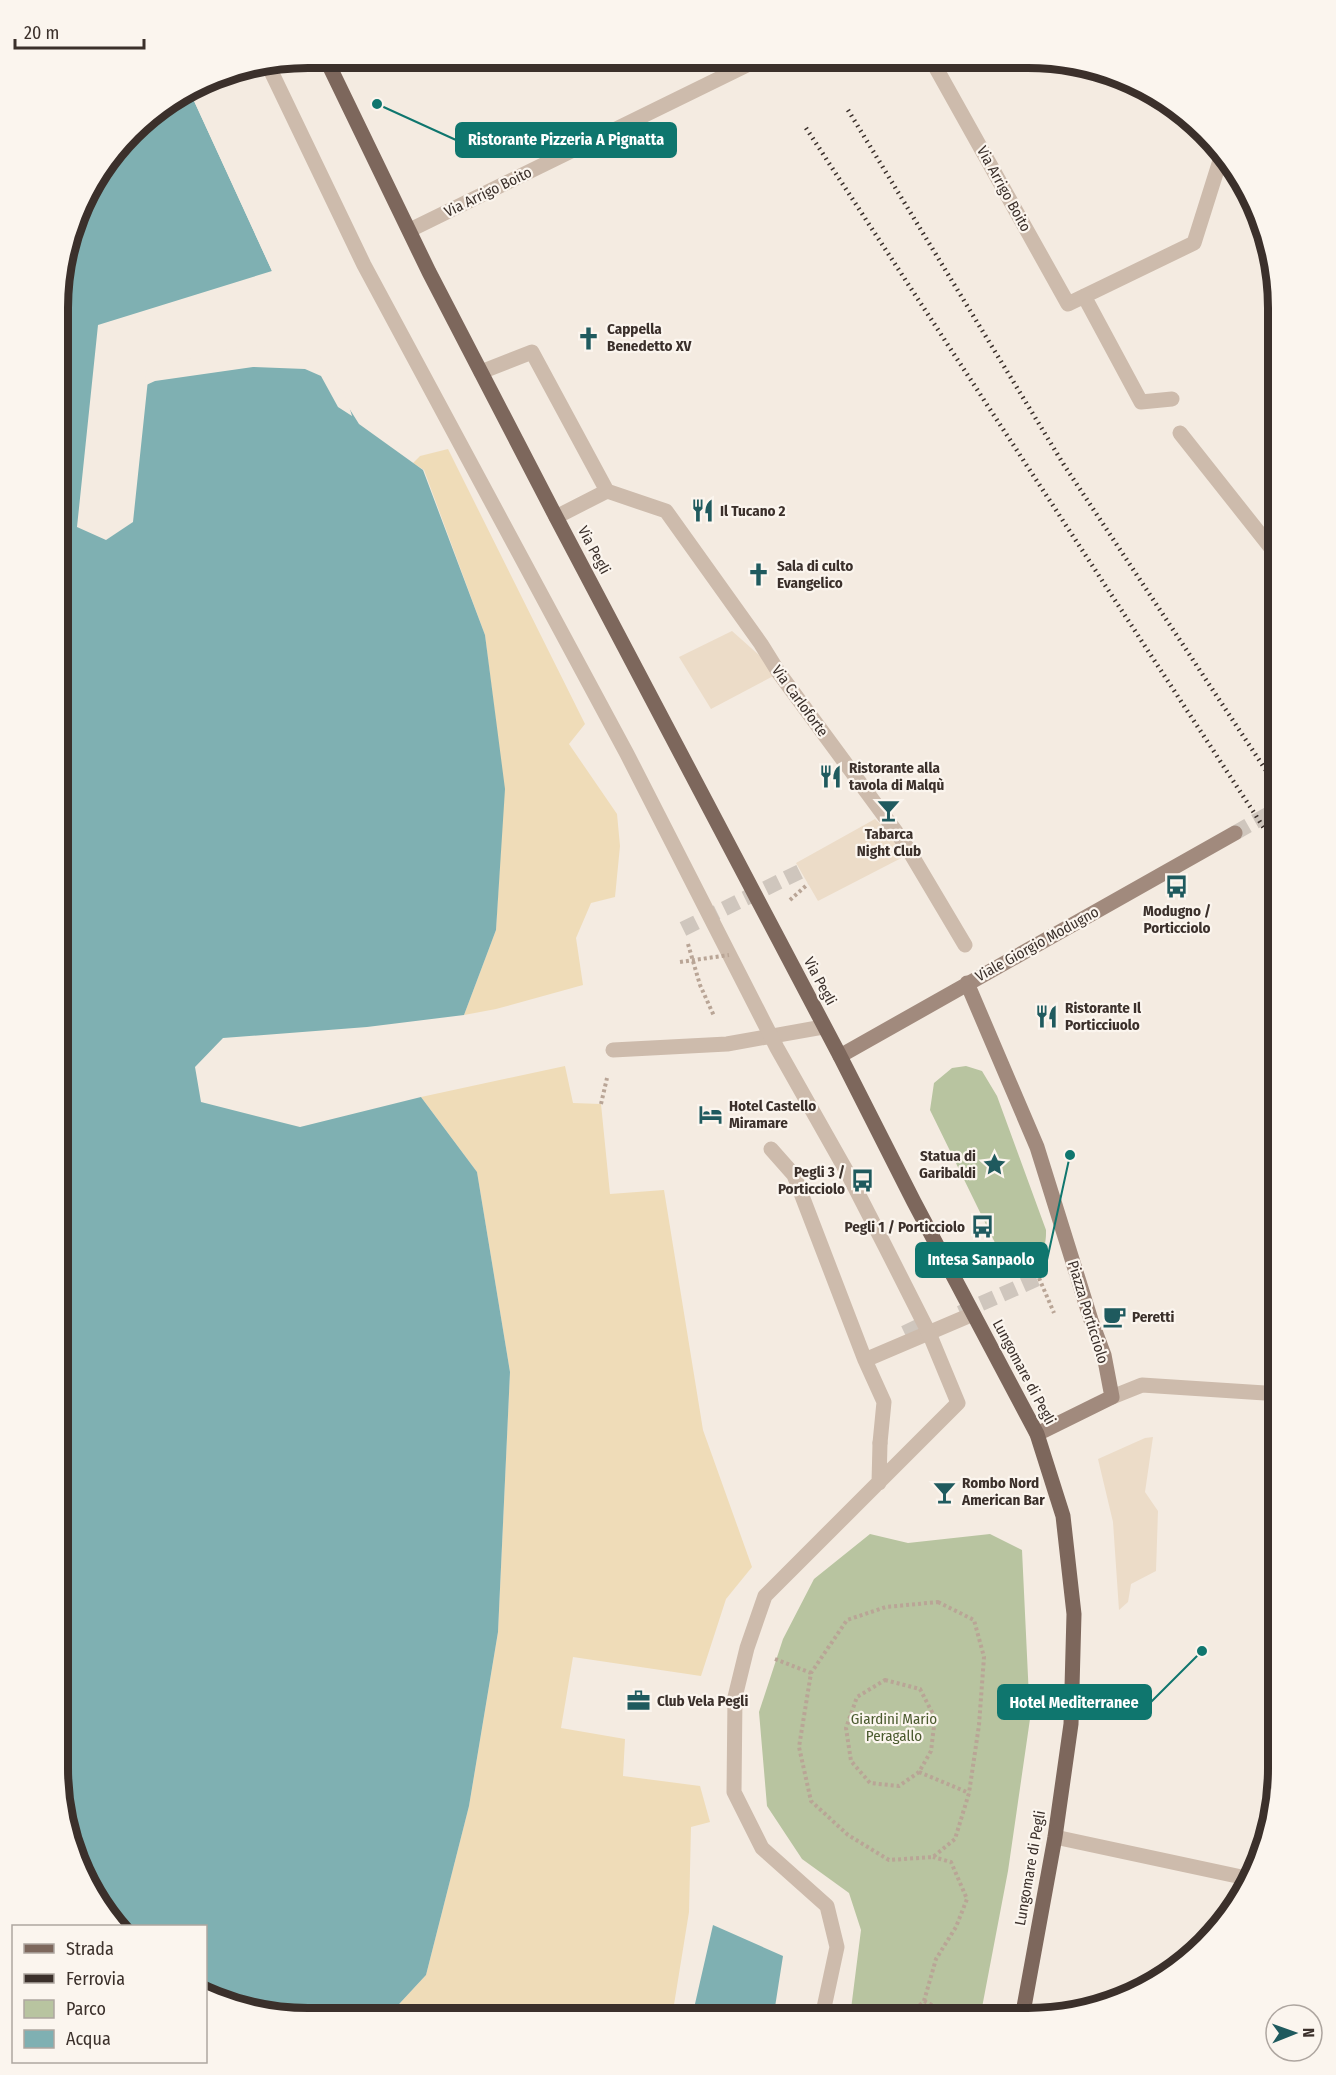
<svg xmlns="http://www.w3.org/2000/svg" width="1336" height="2075" font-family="'Fira Sans Condensed',sans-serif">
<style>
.green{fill:#b8c4a0}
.sand{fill:#efdcb8}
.plaza{fill:#ecdcc8}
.water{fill:#7fb0b2}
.pier{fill:#f4ebe1}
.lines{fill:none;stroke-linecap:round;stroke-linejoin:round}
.street-tunnel{stroke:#cfc6bd;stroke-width:15;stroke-dasharray:15 8;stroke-linecap:butt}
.path{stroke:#b9a596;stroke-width:4;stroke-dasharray:3 3;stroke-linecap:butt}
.lane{stroke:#cdbbac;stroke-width:15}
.street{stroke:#cdbbac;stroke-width:15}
.secondary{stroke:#a18a7d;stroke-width:15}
.primary{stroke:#7d675c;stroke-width:15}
.rail{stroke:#3b302b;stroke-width:4.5;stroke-dasharray:1.5 4.5;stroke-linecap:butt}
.path-bridge{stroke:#b9a596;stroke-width:4;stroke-dasharray:3 3;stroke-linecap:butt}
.labels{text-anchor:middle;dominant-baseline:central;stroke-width:4.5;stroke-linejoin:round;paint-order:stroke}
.street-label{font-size:15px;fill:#3b302b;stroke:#fbf5ee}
.poi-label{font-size:15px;font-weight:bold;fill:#3b302b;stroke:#fbf5ee;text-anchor:start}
.park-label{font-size:15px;fill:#4a5a2e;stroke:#fbf5ee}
.rim{fill:none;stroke:#3b302b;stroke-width:8}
.leader{fill:none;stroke:#0f766e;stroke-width:2}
.callout-dot{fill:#0f766e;stroke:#fbf5ee;stroke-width:2}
.callout{fill:#0f766e;stroke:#0f766e;stroke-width:2}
.callout-label{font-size:16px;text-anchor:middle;font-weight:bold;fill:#fff}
</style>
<rect width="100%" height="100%" fill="#f4ebe1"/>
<!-- green -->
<path class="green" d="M 966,1066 L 982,1071 L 997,1096 L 1046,1230 C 1047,1267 1023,1266 998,1249 L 930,1110 L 934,1083 L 952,1068 Z
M 870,1534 L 908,1543 L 990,1534 L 1022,1550 L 1030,1719 L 1008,1871 L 980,2018 L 850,2017 L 861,1930 L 849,1893 L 802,1859 L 767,1806 L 759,1712 L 783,1639 L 814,1579 Z"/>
<!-- sand -->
<path class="sand" d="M 448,449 L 585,724 L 569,744 L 617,814 L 620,846 L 615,897 L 591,903 L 576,938 L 583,985 L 496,1009 L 464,1015 L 496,930 L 504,789 L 485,635 L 424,470 L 413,463 L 420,456 Z
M 565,1066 L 573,1103 L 601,1104 L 610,1194 L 664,1190 L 703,1430 L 752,1567 L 726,1599 L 701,1676 L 573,1657 L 561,1728 L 625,1739 L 623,1776 L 700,1786 L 710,1822 L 691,1827 L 689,1912 L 672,2017 L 388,2016 L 426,1975 L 469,1806 L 498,1632 L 510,1372 L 477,1172 L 421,1097 Z"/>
<!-- plaza -->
<path class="plaza" d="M 732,631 L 779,673 L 711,709 L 679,657 Z
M 875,819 L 911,853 L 818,901 L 796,863 Z
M 1153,1437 L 1145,1492 L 1158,1511 L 1156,1571 L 1131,1584 L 1128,1602 L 1119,1610 L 1113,1522 L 1098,1459 L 1145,1438 Z"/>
<!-- water -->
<path class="water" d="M 189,90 L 272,271 L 98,325 L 77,527 L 106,540 L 133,522 L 149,370 L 315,354 L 359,424 L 423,470 L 485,635 L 505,789 L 496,930 L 464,1015 L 367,1027 L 223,1038 L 195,1067 L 201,1102 L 300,1127 L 421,1097 L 477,1172 L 510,1372 L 498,1632 L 469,1806 L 426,1975 L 388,2016 L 275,2016 L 212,1999 L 206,1995 L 206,1926 L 115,1926 L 109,1920 L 76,1864 L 57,1767 L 59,275 L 83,197 L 142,119 Z
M 713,1925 L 783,1956 L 775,2007 L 761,2017 L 692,2017 Z"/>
<!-- pier -->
<path class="pier" d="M 191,89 L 275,270 L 273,274 L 270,274 L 272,271 L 189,90 Z
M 248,345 L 317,351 L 347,399 L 352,416 L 338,407 L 321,376 L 305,369 L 253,367 L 155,381 L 144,386 L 147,368 Z"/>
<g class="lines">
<!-- street-tunnel -->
<path class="street-tunnel" d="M 1235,833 L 1279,808
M 683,929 L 801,871
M 960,1313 L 1039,1278
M 908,1323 L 917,1342"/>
<!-- path -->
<path class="path" d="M 790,900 L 808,884
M 688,944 L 700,985 L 714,1016
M 601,1104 L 607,1078
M 1039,1278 L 1054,1313
M 938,1602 L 974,1620 L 984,1657 L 979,1725 L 969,1793 L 955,1839 L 933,1857 L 889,1860 L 848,1835 L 811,1801 L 799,1747 L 811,1673 L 847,1620 L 886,1607 Z
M 775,1659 L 811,1673
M 885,1680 L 920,1689 L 935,1718 L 931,1751 L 919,1772 L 899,1786 L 870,1783 L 851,1761 L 846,1728 L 857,1697 Z
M 919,1772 L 969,1793
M 924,2001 L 942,2010 L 943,2018
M 907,2018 L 924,2001 L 936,1959 L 956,1927 L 967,1899 L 951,1862 L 933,1857"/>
<!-- lane -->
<path class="lane" d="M 613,1050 L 727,1044 L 823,1027
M 771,1149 L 794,1175 L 865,1360 L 884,1402 L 880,1443
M 865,1360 L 973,1314
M 1055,1837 L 1251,1879"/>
<!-- street -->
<path class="street" d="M 931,59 L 1068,304 L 1194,243 L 1223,151
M 268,65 L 364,265 L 627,754 L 777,1048 L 847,1172 L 885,1246 L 929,1333 L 958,1403 L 765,1596 L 747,1648 L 735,1697 L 734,1792 L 762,1848 L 827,1906 L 837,1947 L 822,2017
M 410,230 L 761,58
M 1084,296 L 1141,402 L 1172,399
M 481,372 L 532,352 L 607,491
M 1180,433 L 1279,558
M 607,491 L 666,511 L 761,644 L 779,673 L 905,844 L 965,945
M 556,517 L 607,491
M 1112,1397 L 1142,1385 L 1265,1393 L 1279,1397
M 879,1483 L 880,1443"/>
<!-- secondary -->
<path class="secondary" d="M 967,983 L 1037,1147 L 1091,1320 L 1104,1355 L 1112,1397 L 1037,1434
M 840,1056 L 1235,833"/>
<!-- primary -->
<path class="primary" d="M 325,57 L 429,272 L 556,517 L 840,1056 L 914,1202 L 1037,1434 L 1063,1516 L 1074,1614 L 1071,1724 L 1055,1837 L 1022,2018"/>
<!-- rail -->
<path class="rail" d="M 848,110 L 1064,465 L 1279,790
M 806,128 L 1279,851"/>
<!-- path-bridge -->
<path class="path-bridge" d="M 680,962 L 729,955"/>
</g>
<!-- icons -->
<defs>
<symbol id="church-bare" viewBox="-9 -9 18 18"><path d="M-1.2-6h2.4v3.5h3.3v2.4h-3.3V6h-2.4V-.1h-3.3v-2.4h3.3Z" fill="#1f5a5e" stroke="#fbf5ee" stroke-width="2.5" paint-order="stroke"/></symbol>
<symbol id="restaurant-bare" viewBox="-9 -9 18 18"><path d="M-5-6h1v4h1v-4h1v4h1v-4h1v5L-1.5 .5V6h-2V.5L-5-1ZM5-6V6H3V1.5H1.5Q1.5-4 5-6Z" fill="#1f5a5e" stroke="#fbf5ee" stroke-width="2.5" paint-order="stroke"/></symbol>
<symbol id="bar-bare" viewBox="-9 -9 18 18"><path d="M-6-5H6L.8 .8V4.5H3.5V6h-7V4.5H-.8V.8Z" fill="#1f5a5e" stroke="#fbf5ee" stroke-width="2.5" paint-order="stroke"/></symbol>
<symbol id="bus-bare" viewBox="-9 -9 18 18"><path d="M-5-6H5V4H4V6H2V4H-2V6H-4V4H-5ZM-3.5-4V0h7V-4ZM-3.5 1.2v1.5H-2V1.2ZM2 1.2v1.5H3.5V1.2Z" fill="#1f5a5e" stroke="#fbf5ee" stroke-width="2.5" paint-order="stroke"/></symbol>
<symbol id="hotel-bare" viewBox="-9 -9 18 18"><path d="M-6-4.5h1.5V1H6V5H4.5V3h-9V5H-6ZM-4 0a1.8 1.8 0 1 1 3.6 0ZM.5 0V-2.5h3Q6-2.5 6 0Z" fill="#1f5a5e" stroke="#fbf5ee" stroke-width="2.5" paint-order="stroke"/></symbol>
<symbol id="sight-bare" viewBox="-9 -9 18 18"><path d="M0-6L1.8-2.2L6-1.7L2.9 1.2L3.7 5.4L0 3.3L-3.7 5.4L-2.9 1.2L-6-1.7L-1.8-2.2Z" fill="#1f5a5e" stroke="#fbf5ee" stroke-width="2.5" paint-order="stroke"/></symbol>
<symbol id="cafe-bare" viewBox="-9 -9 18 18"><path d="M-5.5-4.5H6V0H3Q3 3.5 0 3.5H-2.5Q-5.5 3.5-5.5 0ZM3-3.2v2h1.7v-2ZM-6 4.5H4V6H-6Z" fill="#1f5a5e" stroke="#fbf5ee" stroke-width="2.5" paint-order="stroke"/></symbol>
<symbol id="office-bare" viewBox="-9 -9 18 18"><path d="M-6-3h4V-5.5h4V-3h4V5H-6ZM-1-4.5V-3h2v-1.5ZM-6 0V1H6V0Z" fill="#1f5a5e" stroke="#fbf5ee" stroke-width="2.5" paint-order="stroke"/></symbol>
</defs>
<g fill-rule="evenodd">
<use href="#church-bare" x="572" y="322" width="33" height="33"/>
<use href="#restaurant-bare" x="686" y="494" width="33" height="33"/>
<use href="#church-bare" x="742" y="558" width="33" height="33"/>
<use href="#restaurant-bare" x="814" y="760" width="33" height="33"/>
<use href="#bar-bare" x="872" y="794" width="33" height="33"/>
<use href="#bus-bare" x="1160" y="870" width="33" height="33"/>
<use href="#restaurant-bare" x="1030" y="1000" width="33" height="33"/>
<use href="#hotel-bare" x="694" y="1098" width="33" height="33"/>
<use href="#sight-bare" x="978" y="1148" width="33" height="33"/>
<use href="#bus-bare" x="846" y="1164" width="33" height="33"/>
<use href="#bus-bare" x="966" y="1210" width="33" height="33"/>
<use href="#cafe-bare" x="1098" y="1300" width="33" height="33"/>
<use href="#bar-bare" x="928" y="1476" width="33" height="33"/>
<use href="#office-bare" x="622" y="1684" width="33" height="33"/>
</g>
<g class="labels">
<!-- street labels -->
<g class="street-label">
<text transform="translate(1004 189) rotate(61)">Via Arrigo Boito</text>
<text transform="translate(488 192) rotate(-26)">Via Arrigo Boito</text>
<text transform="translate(594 550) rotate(62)">Via Pegli</text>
<text transform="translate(800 701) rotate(54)">Via Carloforte</text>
<text transform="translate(1037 944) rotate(-29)">Viale Giorgio Modugno</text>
<text transform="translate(820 981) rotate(62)">Via Pegli</text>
<text transform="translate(1088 1312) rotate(73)">Piazza Porticciolo</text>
<text transform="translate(1024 1372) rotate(62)">Lungomare di Pegli</text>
<text transform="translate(1030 1868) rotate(-80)">Lungomare di Pegli</text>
</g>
<!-- poi labels -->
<g class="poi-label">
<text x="607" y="329">Cappella<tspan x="607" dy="17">Benedetto XV</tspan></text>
<text x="720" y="511">Il Tucano 2</text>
<text x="777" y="566">Sala di culto<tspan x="777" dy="17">Evangelico</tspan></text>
<text x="849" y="768">Ristorante alla<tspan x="849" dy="17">tavola di Malqù</tspan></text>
<text x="889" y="834" text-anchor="middle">Tabarca<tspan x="889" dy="17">Night Club</tspan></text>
<text x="1177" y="911" text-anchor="middle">Modugno /<tspan x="1177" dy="17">Porticciolo</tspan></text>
<text x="1065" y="1008">Ristorante Il<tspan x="1065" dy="17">Porticciuolo</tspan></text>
<text x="729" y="1106">Hotel Castello<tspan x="729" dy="17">Miramare</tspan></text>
<text x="976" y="1156" text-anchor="end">Statua di<tspan x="976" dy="17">Garibaldi</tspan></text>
<text x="845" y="1172" text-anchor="end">Pegli 3 /<tspan x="845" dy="17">Porticciolo</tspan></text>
<text x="965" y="1227" text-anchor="end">Pegli 1 / Porticciolo</text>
<text x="1132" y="1317">Peretti</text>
<text x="962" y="1483">Rombo Nord<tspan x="962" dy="17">American Bar</tspan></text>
<text x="657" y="1701">Club Vela Pegli</text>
</g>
<!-- park labels -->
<g class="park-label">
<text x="894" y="1719">Giardini Mario<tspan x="894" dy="17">Peragallo</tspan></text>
</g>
</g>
<!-- crop -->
<path d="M0 0H1336V2075H0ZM308 68H1028A240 240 0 0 1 1268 308V1768A240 240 0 0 1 1028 2008H308A240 240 0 0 1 68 1768V308A240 240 0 0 1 308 68Z" fill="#fbf5ee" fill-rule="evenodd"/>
<path class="rim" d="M308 68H1028A240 240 0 0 1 1268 308V1768A240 240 0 0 1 1028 2008H308A240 240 0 0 1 68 1768V308A240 240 0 0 1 308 68Z"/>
<!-- callouts -->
<path class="leader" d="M377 104L456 140M1070 1155L1047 1260M1202 1651L1151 1702"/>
<g class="callout-dot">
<circle cx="377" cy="104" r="6"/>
<circle cx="1070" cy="1155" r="6"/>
<circle cx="1202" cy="1651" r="6"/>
</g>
<g class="callout">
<rect x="456" y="123" width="220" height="34" rx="6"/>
<rect x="916" y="1243" width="131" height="34" rx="6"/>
<rect x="998" y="1685" width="153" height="34" rx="6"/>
</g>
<g class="callout-label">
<text x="566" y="145">Ristorante Pizzeria A Pignatta</text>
<text x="981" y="1265">Intesa Sanpaolo</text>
<text x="1074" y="1708">Hotel Mediterranee</text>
</g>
<!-- legend -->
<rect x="12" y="1925" width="195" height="138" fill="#fbf5ee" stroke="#aea6a0" stroke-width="1.5"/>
<rect x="24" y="1944" width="30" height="9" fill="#7d675c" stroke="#aea6a0" stroke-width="1.5"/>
<text x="66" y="1955" font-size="18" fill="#3b302b">Strada</text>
<rect x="24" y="1974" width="30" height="9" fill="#3b302b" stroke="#aea6a0" stroke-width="1.5"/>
<text x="66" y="1985" font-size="18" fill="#3b302b">Ferrovia</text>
<rect x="24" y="2000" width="30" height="18" fill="#b8c4a0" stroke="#aea6a0" stroke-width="1.5"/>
<text x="66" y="2015" font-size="18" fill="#3b302b">Parco</text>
<rect x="24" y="2030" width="30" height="18" fill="#7fb0b2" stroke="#aea6a0" stroke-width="1.5"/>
<text x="66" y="2045" font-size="18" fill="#3b302b">Acqua</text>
<!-- north arrow -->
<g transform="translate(1294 2033) rotate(89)"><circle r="28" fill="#fbf5ee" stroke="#aea6a0" stroke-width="1.5"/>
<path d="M0-4.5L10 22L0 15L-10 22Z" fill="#1f5a5e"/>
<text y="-9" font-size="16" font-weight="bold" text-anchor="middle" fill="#3b302b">N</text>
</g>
<!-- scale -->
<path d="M15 39v9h129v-9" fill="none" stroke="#3b302b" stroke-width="3"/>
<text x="24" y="39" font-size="18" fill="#3b302b" stroke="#fbf5ee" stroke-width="4.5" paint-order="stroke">20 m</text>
</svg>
